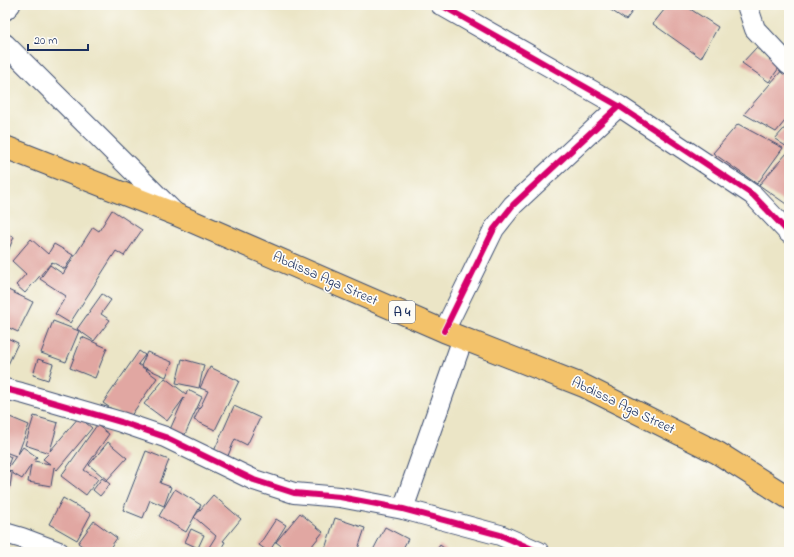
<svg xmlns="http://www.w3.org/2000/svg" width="794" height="557" font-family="'Indie Flower',sans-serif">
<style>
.building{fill:#e1a7a2}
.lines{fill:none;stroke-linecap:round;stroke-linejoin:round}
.minor-casing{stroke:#3a4a6e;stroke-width:22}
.highway-casing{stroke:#3a4a6e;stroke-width:24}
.minor{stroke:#fff;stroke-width:20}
.highway{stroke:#f3c26a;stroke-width:22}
.cycleway-casing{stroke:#fdfcf7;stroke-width:8}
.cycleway{stroke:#d6006c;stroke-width:6}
.labels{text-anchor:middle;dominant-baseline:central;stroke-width:3.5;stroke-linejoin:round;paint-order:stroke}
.shield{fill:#fdfcf7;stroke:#5f6c8c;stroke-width:1}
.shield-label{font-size:13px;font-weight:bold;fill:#1b2f5e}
.street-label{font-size:14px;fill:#1b2f5e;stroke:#fdfcf7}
</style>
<rect width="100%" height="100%" fill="#fdfcf7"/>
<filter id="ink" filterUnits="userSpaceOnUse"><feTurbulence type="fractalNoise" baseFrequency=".025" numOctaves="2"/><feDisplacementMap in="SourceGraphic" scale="8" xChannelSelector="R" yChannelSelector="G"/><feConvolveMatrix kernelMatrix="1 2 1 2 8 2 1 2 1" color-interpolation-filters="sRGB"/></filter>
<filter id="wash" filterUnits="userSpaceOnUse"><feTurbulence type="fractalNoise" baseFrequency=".012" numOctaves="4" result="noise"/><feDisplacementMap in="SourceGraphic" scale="16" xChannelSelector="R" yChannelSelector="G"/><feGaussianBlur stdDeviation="0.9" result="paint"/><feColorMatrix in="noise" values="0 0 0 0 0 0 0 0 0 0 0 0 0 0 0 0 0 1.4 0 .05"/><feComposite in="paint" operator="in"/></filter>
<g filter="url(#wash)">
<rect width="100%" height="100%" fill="#ebe5c6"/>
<g id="blocks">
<!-- building -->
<path class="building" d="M 603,5 L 637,5 L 626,20 Z
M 668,5 L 684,5 L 718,27 L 701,58 L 653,24 Z
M 756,48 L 781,65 L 769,82 L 742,63 Z
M 783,69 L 789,74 L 789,116 L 776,132 L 744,114 Z
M 789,123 L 789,145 L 787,147 L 775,139 Z
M 738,124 L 783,148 L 757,184 L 713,153 Z
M 787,153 L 789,155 L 789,206 L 759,185 Z
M 112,210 L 142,230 L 124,256 L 116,251 L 70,323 L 55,314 L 66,296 L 40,279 L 50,265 L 63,274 L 93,227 L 99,231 Z
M 5,233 L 14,237 L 5,258 Z
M 31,239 L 48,254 L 54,244 L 73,255 L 65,269 L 52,262 L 25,293 L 16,285 L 26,274 L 12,261 Z
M 6,289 L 33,302 L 18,332 L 5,326 L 5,291 Z
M 102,294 L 111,300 L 101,314 L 110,320 L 94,341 L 77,329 Z
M 53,321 L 79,331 L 66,362 L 41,353 Z
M 5,337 L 18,343 L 5,371 Z
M 82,337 L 107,348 L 95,378 L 70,368 Z
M 139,351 L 145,355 L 138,364 L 157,378 L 128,420 L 103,403 Z
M 147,352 L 172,362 L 166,377 L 141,366 Z
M 38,359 L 53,364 L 48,380 L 33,375 Z
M 182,359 L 204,365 L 199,388 L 176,383 Z
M 210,367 L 239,381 L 215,430 L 194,420 L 208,391 L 200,388 Z
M 165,378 L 186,394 L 188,390 L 202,397 L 182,441 L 168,434 L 184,398 L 167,421 L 144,404 Z
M 5,397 L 8,398 L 5,409 Z
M 234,406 L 260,418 L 247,445 L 235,439 L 227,458 L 214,451 Z
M 5,415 L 29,425 L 18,454 L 23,447 L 37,457 L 34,461 L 50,464 L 43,459 L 49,453 L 25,445 L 34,416 L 58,423 L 50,451 L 79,417 L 92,428 L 57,470 L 54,467 L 51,486 L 28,482 L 31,465 L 22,479 L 12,473 L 10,487 L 5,486 L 5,473 L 6,471 L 12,472 L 7,469 L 16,456 L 5,452 Z
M 97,425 L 109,434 L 84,470 L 98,479 L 86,495 L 61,476 Z
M 108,442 L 127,458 L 107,480 L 89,465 Z
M 146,451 L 169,460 L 160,483 L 171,487 L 164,506 L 150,500 L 143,518 L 123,510 Z
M 5,454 L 11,457 L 6,471 L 5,471 Z
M 102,478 L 110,484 L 100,496 L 93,490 Z
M 175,489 L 201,505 L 186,532 L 159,516 Z
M 213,495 L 241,519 L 223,541 L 225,542 L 219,552 L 206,552 L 216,536 L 194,517 Z
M 63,498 L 91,514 L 77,540 L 49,524 Z
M 300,513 L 323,532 L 307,552 L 289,552 L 276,542 Z
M 335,518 L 365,528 L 357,552 L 324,552 Z
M 276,519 L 286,525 L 269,552 L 259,545 Z
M 94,521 L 117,538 L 107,552 L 91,552 L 78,543 Z
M 385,527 L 408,539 L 401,552 L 372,552 Z
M 191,529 L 204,535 L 198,548 L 185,542 Z
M 440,545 L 449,552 L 435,552 Z"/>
</g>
</g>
<g filter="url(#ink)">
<use href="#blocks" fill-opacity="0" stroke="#3a4a6e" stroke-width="1"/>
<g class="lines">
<defs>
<path id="minor" d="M 441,5 L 619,106 L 753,195 L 789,233
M 747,5 L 755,29 L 789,65
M 5,10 L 10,5
M 5,44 L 175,213
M 444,331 L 494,229 L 513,205 L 619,106
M 5,389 L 21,393 L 121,422 L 165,437 L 254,480 L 294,493 L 340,497 L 403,509 L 500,535 L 539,552
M 403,509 L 463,338
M 5,533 L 22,538 L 59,552"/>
<path id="highway" d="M 5,147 L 175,214 L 444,331 L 584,386 L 718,453 L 789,498"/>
</defs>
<!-- minor casing -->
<use href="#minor" class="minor-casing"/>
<!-- highway casing -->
<use href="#highway" class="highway-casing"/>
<!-- minor -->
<use href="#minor" class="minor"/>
<!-- highway -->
<use href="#highway" class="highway"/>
<defs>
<path id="cycleway" d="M 441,5 L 619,106 L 753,195 L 789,233
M 444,331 L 494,229 L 513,205 L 619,106
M 5,389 L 21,393 L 121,422 L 165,437 L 254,480 L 294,493 L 340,497 L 403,509 L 500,535 L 539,552"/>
</defs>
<!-- cycleway casing -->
<use href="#cycleway" class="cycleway-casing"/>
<!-- cycleway -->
<use href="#cycleway" class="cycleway"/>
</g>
</g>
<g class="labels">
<!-- shield labels -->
<rect class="shield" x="389" y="301" width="26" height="22" rx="3"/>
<g class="shield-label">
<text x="402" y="312">A 4</text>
</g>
<!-- street labels -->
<g class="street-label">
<text transform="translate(325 279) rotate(24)">Abdissa Aga Street</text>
<text transform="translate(623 406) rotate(26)">Abdissa Aga Street</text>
</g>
</g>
<!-- margin -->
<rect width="794" height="557" fill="none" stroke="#fdfcf7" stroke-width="20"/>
<!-- scale -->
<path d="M28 44v6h60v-6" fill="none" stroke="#1b2f5e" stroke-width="2"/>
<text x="34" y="44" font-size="12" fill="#1b2f5e" stroke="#fdfcf7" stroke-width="3" paint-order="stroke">20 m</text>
</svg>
